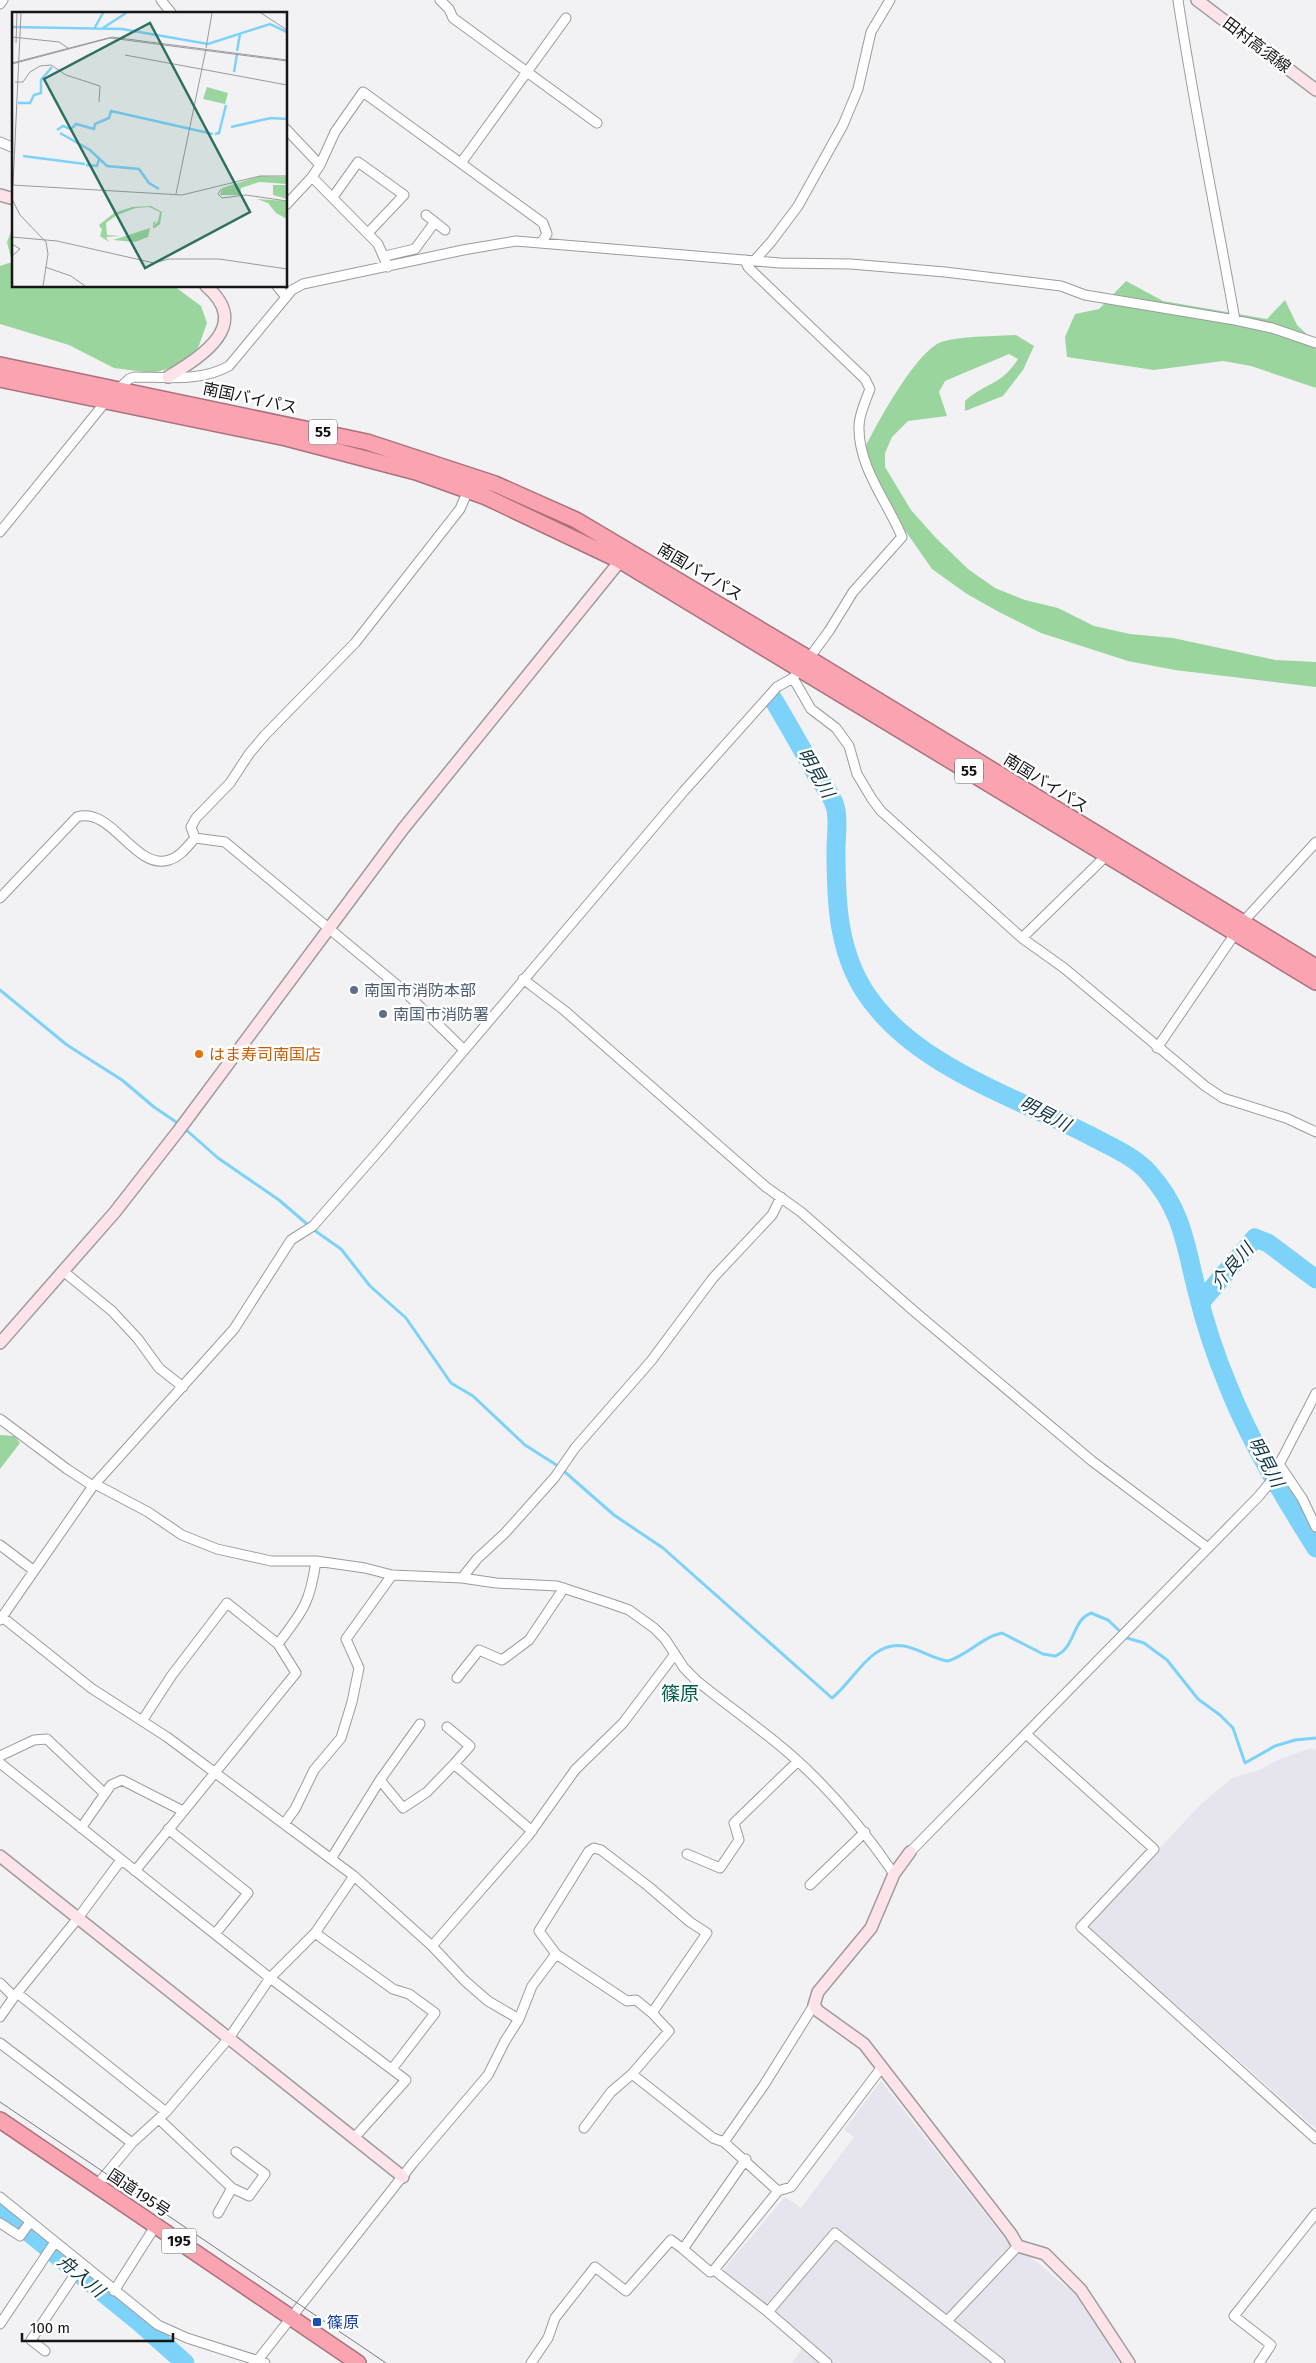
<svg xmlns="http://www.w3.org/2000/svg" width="1316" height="2363" font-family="'Fira Sans','Noto Sans JP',sans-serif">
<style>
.built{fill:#e6e5ee}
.green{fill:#9ad59d}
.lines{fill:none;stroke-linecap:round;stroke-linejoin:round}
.stream{stroke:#7dd2fa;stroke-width:3}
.river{stroke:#7dd2fa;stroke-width:19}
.street-casing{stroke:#9c9c9e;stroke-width:11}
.secondary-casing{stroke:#9c9c9e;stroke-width:14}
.highway-casing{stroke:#aa727b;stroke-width:18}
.street{stroke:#fff;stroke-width:9}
.secondary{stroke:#fee3e8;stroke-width:11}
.highway{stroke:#faa3b1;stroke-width:15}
.tram{stroke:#7b7b7d;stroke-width:1}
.service-dot{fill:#5c6f8a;stroke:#fff;stroke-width:2}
.food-dot{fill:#e8710a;stroke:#fff;stroke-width:2}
.transit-dot{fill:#1a4fb4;stroke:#fff;stroke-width:2}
.labels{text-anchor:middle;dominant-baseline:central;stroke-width:5;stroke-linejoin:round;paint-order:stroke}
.shield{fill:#fff;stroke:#5c5c5d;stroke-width:1}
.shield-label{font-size:15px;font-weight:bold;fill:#161617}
.street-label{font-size:16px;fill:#161617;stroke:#fff}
.service-label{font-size:16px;fill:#4e5e75;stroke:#fff;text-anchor:start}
.food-label{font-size:16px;fill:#c56008;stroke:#fff;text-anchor:start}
.transit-label{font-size:16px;fill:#164399;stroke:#fff;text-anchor:start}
.water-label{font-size:18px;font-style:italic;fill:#0f3646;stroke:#fff}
.quarter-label{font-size:19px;fill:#005e50;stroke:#fff}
.inset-river{fill:none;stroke:#7dd2fa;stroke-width:2.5}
.inset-road{fill:none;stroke:#9a9a9c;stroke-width:1}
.view{fill:#2c7062;fill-opacity:0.15;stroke:#2c7062;stroke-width:2.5}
.inset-edge{fill:none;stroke:#161617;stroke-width:2.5}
</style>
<rect width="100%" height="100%" fill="#f2f2f4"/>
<!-- built -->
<path class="built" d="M 1311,1748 L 1316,1750 L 1316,2129 L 1087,1926 L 1200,1805 L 1232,1778 L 1260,1770 L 1277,1760 Z
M 881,2081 L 1005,2239 L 1037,2262 L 1077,2296 L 1120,2363 L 792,2363 L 808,2340 L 723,2270 L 785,2197 L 801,2208 L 854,2137 L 844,2130 Z"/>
<!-- green -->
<path class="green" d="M 14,224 L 14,286 L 174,286 L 201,306 L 207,323 L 198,348 L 177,366 L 153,373 L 114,368 L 69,345 L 0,324 L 0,266 L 12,262 L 7,242 Z
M 1126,281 L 1163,301 L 1267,319 L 1285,300 L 1297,325 L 1316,343 L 1316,388 L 1251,366 L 1223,361 L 1154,370 L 1067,357 L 1065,337 L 1075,314 L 1099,309 Z
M 1016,335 L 1034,346 L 1023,370 L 1003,396 L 965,411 L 965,401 C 986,382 1001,386 1018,359 L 1009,354 L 945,381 L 939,392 L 947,416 L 908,421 L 892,437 L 885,453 L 885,467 L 911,510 L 935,537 L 968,569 L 995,588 L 1025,600 L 1058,608 L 1094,626 L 1130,634 L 1173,638 L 1276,660 L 1316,662 L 1316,687 L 1175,670 L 1128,661 L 1041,633 L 999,612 L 967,594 L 932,569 L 902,526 L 883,505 L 862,454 C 874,428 914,355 939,343 C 954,336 998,336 1016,335 Z
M 0,1435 L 15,1436 L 20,1443 L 0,1469 Z"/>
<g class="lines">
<!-- stream -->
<path class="stream" d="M 0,990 L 67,1045 L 122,1080 L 154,1107 L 179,1124
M 184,1128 L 218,1158 L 279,1200 L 314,1230 L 341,1249 L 370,1286 L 406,1318 L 451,1383 L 473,1396 L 525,1445 L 558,1466 L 614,1515 L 663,1548 L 832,1698 C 854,1681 871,1640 904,1646 C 920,1649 933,1659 948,1661 C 968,1655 982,1637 1002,1633 L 1043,1654 L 1055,1656 C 1076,1648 1071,1621 1091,1613 L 1108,1620 L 1127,1638 L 1144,1643 L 1167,1660 L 1198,1699 L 1220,1715 L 1233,1728 L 1245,1763 L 1275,1746 L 1295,1740 L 1316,1738"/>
<!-- river -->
<path class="river" d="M 773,699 C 788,724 802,749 816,774 C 822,784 832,795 835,806 C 839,818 836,836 836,849 C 836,898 837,946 863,989 C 911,1066 1015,1096 1091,1136 C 1111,1147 1134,1156 1149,1173 C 1183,1211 1185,1244 1197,1291 C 1205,1324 1216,1357 1229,1388 C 1252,1445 1284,1497 1316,1548
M 1200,1303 L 1255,1238 L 1268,1243 L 1316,1279
M 0,2209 L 139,2322 L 185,2363"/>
<defs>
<path id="street" d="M 161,0 L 172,14
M 440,0 L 449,9 L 453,18 L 597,123
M 1178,0 C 1194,107 1216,213 1235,320
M 0,4 L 3,0
M 286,129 L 320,165 L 312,177 L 378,244 L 388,267
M 0,142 L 14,148
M 461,163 L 566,18
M 320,165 L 335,132 L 363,92 L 543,223 L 547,234 L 541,243
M 333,197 L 358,162 L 404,195 L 368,233
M 286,205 L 312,177
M 426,215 L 445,230
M 385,256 L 415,249 L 435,222
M 754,261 L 771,242 L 798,206 L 843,125 L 858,89 L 871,32 L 890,0
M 277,286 L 286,297
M 116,391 L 129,379 L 134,377 C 167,377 200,382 229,366 L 292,290 L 303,284 L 463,250 L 516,241 L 780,263 L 851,264 L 945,272 L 1061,286 L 1085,295 L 1235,320 L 1272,328 L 1316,343
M 0,532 L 107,400
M 793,678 L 811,709 L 836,728 L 849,746 L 857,774 L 872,799 L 881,811 L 1022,938 L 1064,968 L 1205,1086 L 1223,1098 L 1286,1118 L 1316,1132
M 0,898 L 77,817 C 112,806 135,871 169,860 C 180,857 188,846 195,838
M 1022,938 L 1107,855
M 523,979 L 565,1011 L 766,1187 L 801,1212 L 915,1312 L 1092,1461 L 1208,1548
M 1157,1048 L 1243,922 L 1316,842
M 464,1050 L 403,990 L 225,842 L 195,838 L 191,827 L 196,818 L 230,783 L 249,754 L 265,735 L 355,643 L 460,509 L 469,488
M 63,1271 L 112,1311 L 138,1339 L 159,1368 L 183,1387
M 0,1419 L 67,1469 L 93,1486
M 1279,1464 L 1302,1498 L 1316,1527
M 95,1484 L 148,1512 L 182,1535 L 217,1549 L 271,1561 L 316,1561 L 365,1568 L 392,1575 L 462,1578 L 496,1583 L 557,1586 L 612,1604 L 629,1610 L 654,1628 L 665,1639 L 684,1668 L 697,1681 C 728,1706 761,1729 791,1755 C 831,1790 864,1830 894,1874
M 0,1545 L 33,1570
M 462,1578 L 477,1559 L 505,1533 L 555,1477 L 575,1448 L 651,1361 L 713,1278 L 772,1215 L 781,1197
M 1,1616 L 91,1688 L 167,1737 L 354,1876 L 432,1946 L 465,1981 L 488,2001 L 519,2019
M 0,1620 L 93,1486 L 234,1329 L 291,1240 L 313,1226 L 383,1146 L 684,791 L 777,687 L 793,678 L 801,669 L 829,631 L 853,592 L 902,537 C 887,501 858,467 859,426 C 859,414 866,400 870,389 L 865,379 L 776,294 L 748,267 L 745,260
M 457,1678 L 479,1650 L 502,1660 L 529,1640 L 564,1588
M 142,1721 L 172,1675 L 227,1603 L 278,1644 C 303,1611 310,1603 316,1561
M 447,1727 L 470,1746 L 454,1764
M 1026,1734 L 1154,1849 L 1081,1927 L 1316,2139
M 0,1756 L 34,1740 L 47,1739 L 104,1793
M 0,1763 L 270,1978 L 406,2080 L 354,2138
M 380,1780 L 420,1724
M 284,1824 L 295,1809 L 314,1770 L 341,1738 L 352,1702 L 359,1668 L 346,1639 L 392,1575
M 81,1828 L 111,1785 L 122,1780 L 183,1811
M 168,1829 L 248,1893 L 215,1934
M 910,1852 L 1258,1497 L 1269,1484 L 1316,1393
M 687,1854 L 720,1868 L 739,1840 L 734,1823 L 798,1761
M 331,1859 L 380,1780 L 403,1808 L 427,1792 L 454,1764 L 532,1831
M 135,1871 L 296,1673 L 278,1644
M 810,1885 L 865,1832
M 315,1933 L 393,1989 L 409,1994 L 435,2013 L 392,2069
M 432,1946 L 528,1836 L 575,1770 L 623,1723 L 675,1654
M 0,1983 L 14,1997 L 0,2017
M 17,1993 L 166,2112
M 14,1997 L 78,1918 L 121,1860
M 814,2005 L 764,2085 L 724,2142 L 778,2191 L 791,2187 L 882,2067
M 652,2013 L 669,2031 L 632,2074 L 713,2138 L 724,2142
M 0,2043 L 132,2143
M 159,2119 L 232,2188 L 249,2196 L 265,2174 L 236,2152
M 584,2128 L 611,2092 L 632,2074
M 746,2159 L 683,2249 L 710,2272 L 714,2270 L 768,2312
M 97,2185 L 132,2143 L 166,2112 L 229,2038 L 270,1978 L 315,1933 L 354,1876
M 0,2197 L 158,2325 L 187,2338 L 265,2363
M 218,2213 L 232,2188
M 0,2223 L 20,2236 L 30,2222
M 714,2270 L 778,2191
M 114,2291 L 156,2225
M 947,2321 L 1018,2246
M 0,2324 L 55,2242
M 45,2351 L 31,2340 L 82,2264
M 257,2361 L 413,2163 L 488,2075 L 505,2041 L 519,2019 L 532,1986 L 556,1954 L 627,2001 L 636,2000 L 652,2013 L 707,1933 L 690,1922 L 648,1886 L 601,1850 L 594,1848 L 589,1851 L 539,1931 L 556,1954
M 531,2363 L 548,2338 L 555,2318 L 595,2267 L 626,2291 L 671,2240 L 683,2249
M 827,2363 L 768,2312 L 835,2233 L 1000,2363
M 1259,2363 L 1271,2345 L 1234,2316 L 1316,2213"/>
<path id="secondary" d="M 1197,0 L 1316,90
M 0,195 L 14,199
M 168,377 C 200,357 253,326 206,286
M 0,1343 L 115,1212 L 179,1130 L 403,829 L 625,555
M 910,1852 L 894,1874 L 871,1928 L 818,1992 L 814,2005 L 818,2011 L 864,2044 L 1011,2234 L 1018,2246 L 1045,2254 L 1081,2290 L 1129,2363
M 0,1856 L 403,2177"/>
<path id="highway" d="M 0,365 L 367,442 L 495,484 L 576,520 L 808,658 L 1316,967
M 0,379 L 286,438 L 416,472 L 486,497 L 621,561 L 1316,982
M 0,2120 L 358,2363"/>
</defs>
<!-- street casing -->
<use href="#street" class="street-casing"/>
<!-- secondary casing -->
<use href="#secondary" class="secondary-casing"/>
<!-- highway casing -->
<use href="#highway" class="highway-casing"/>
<!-- street -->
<use href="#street" class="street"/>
<!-- secondary -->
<use href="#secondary" class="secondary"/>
<!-- highway -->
<use href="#highway" class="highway"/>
<!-- tram -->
<path class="tram" d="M 0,2102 L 386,2363"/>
</g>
<!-- markers -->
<g class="service-dot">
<circle cx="354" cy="990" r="5"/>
<circle cx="383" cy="1014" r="5"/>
</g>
<circle class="food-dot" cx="199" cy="1054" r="5"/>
<rect class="transit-dot" x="312" y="2317" width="10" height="10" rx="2.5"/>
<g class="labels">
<!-- shield labels -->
<g class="shield">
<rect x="309" y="419.5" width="28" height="25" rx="4"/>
<rect x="955" y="758.5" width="28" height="25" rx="4"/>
<rect x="161.5" y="2228.5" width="35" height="25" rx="4"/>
</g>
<g class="shield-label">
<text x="323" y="432">55</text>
<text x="969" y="771">55</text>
<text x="179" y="2241">195</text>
</g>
<!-- street labels -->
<g class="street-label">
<text transform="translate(1257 45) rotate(37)">田村高須線</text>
<text transform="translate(250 398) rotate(12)">南国バイパス</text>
<text transform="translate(700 572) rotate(31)">南国バイパス</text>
<text transform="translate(1046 783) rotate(32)">南国バイパス</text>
<text transform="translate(139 2193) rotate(34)">国道195号</text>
</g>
<!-- service labels -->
<g class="service-label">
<text x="364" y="990">南国市消防本部</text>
<text x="393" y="1014">南国市消防署</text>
</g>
<!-- food labels -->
<g class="food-label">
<text x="209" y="1054">はま寿司南国店</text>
</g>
<!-- transit labels -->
<g class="transit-label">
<text x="327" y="2322">篠原</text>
</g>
<!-- water labels -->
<g class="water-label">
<text transform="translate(816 773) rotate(60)">明見川</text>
<text transform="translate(1045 1114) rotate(27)">明見川</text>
<text transform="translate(1232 1266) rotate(-49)">介良川</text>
<text transform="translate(1266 1462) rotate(62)">明見川</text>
<text transform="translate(81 2276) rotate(40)">舟入川</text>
</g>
<!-- quarter labels -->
<g class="quarter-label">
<text x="680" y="1693">篠原</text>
</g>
</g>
<!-- overview -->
<g transform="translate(12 12)">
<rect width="275" height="275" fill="#f2f2f4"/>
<path d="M 195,75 L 216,81 L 213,92 L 191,87 ZM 248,164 L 275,165 L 275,172 L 247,170 L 229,176 L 228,183 L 208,183 L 210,176 ZM 261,173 L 275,173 L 275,187 L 261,183 ZM 245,187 L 275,189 L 275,207 L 264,201 L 256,191 ZM 139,194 L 150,200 L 148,212 L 143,216 L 141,216 L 141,211 L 144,208 L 142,214 L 146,209 L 148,200 L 137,195 L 124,196 L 105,203 L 94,211 L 95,223 L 109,224 L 94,225 L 97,230 L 88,224 L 90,218 L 87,213 L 102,201 L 120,195 ZM 138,216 L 136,225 L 123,230 L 101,228 Z" fill="#9ad59d"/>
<path class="inset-river" d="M 0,15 L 110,17 L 196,32 L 258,12 L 275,20M 91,16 L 114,1M 82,17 L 91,1M 225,39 L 228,22M 222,60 L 225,42M 6,91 L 18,91 L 22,83 L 29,81 L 29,68 L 40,55M 259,106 L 275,107M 219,115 L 259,106M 45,118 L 51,114 L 59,117 L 64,112 L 82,117 L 83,112 L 97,106 L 99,99 L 201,122M 48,121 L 78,138 L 95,154 L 127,157 L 137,171 L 147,177M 203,122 L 207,121 L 214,93M 11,144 L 73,152M 74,153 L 85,154 L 87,147"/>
<path class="inset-road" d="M 249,1 L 275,18M 0,25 L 47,30 L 56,36M 4,31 L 5,1M 194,36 L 200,1M 113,43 L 275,73M 0,51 L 100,25 L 275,48M 0,52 L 98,26 L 275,49M 3,70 L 11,70 L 18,60 L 28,54 L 39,53 L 54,63 L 88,74 L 87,90M 0,173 L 170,183 L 248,164 L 275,164M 1,173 L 9,1M 209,177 L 206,182 L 210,186 L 234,183 L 275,189M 164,182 L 194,37M 0,187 L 8,203 L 34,230 L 36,242 L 31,274M 0,225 L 45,229 L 142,251 L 157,247 L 207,247 L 275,257M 0,232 L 8,237 L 0,244M 33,255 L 59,264 L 73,274"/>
<path class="view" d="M 138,11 L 238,200 L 133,256 L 32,67 Z"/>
<rect width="275" height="275" class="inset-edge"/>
</g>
<!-- scale -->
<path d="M22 2333v8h151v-8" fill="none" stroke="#161617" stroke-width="2.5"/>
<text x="30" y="2333" font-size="15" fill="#161617" stroke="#ffffff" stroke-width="4" paint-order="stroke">100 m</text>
</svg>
